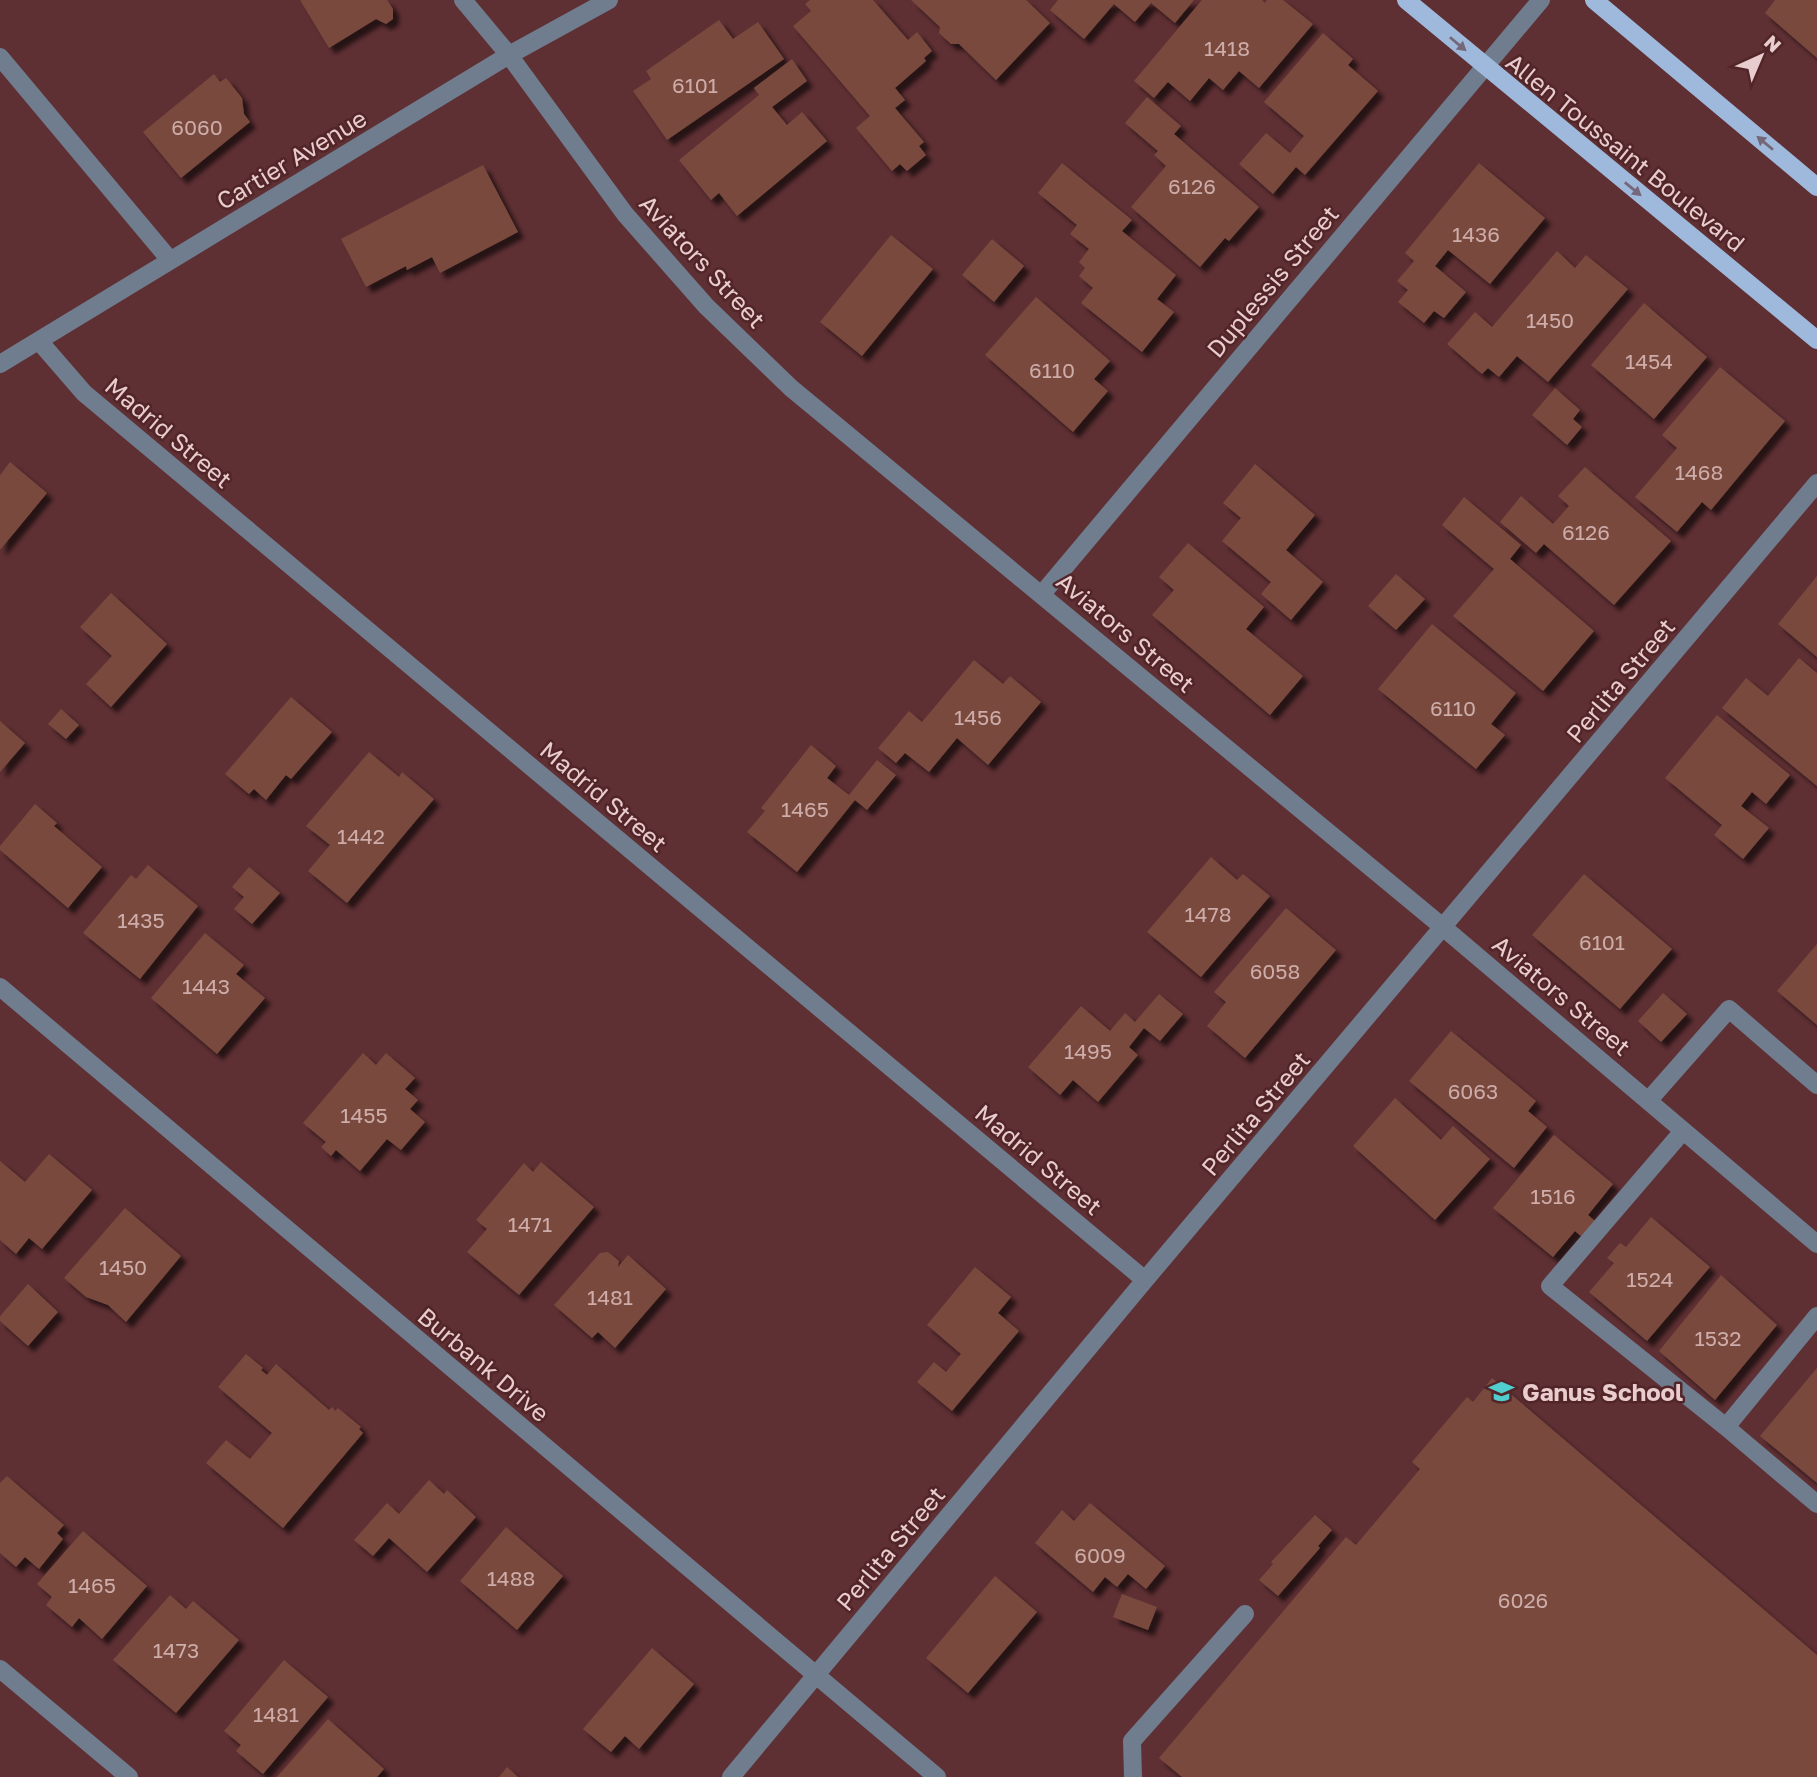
<svg xmlns="http://www.w3.org/2000/svg" width="1817" height="1777" font-family="'Golos Text',sans-serif">
<style>
.building{fill:#794a3e;filter:url(#shadow)}
.lines{fill:none;stroke-linecap:round;stroke-linejoin:round}
.minor{stroke:#707d8e;stroke-width:18}
.major{stroke:#9fb9dc;stroke-width:18}
.oneway{fill:#75687a}
.labels{text-anchor:middle;dominant-baseline:central;stroke-width:5;stroke-linejoin:round;paint-order:stroke}
.number-label{font-size:21px;fill:#cdaca9}
.street-label{font-size:24px;fill:#e9cccd;stroke:#522529}
.poi-label{font-size:24px;font-weight:bold;fill:#e9cccd;stroke:#522529;text-anchor:start}
</style>
<defs>
<filter id="shadow"><feDropShadow dx="6" dy="6" stdDeviation="2" flood-color="#0009"/></filter>
</defs>
<rect width="100%" height="100%" fill="#5e2f33"/>
<!-- building -->
<path class="building" d="M 300,0 L 387,0 L 393,9 L 393,19 L 386,24 L 376,19 L 329,48 Z
M 810,0 L 873,0 L 908,40 L 917,32 L 932,51 L 924,58 L 926,61 L 895,88 L 905,100 L 895,108 L 924,142 L 919,146 L 926,155 L 907,171 L 900,164 L 892,171 L 856,128 L 870,116 L 793,26 L 811,11 L 805,4 Z
M 911,0 L 1026,0 L 1050,23 L 996,80 L 959,44 L 951,44 L 939,33 L 940,27 Z
M 1058,0 L 1194,0 L 1175,23 L 1151,3 L 1135,22 L 1114,4 L 1084,39 L 1050,10 Z
M 1202,0 L 1262,0 L 1265,3 L 1267,0 L 1283,0 L 1313,24 L 1259,88 L 1239,71 L 1223,90 L 1209,78 L 1190,101 L 1168,82 L 1154,98 L 1134,81 Z
M 1775,0 L 1817,0 L 1817,58 L 1765,13 Z
M 719,20 L 733,39 L 758,22 L 784,59 L 667,140 L 633,91 L 651,79 L 646,71 Z
M 1323,33 L 1353,59 L 1348,65 L 1378,91 L 1305,175 L 1296,167 L 1273,194 L 1239,164 L 1266,133 L 1290,153 L 1304,136 L 1264,102 Z
M 792,59 L 807,81 L 772,107 L 787,125 L 802,112 L 827,141 L 737,216 L 719,193 L 711,200 L 679,160 L 759,95 L 754,88 Z
M 214,74 L 220,82 L 226,78 L 242,98 L 244,114 L 250,122 L 181,178 L 143,132 Z
M 1147,97 L 1181,126 L 1174,134 L 1259,207 L 1229,241 L 1225,238 L 1200,267 L 1131,207 L 1166,166 L 1154,155 L 1158,151 L 1125,123 Z
M 1062,163 L 1132,220 L 1122,231 L 1176,275 L 1157,299 L 1174,312 L 1142,352 L 1081,303 L 1093,288 L 1079,276 L 1085,268 L 1079,262 L 1089,249 L 1070,234 L 1077,225 L 1038,193 Z
M 1479,163 L 1545,218 L 1490,284 L 1448,250 L 1435,266 L 1466,292 L 1444,318 L 1434,311 L 1424,323 L 1398,302 L 1408,290 L 1397,281 L 1414,261 L 1405,253 Z
M 483,165 L 518,232 L 440,273 L 432,257 L 407,270 L 406,266 L 366,287 L 341,239 Z
M 891,235 L 933,269 L 862,356 L 820,322 Z
M 992,239 L 1024,266 L 994,302 L 962,275 Z
M 1557,251 L 1575,268 L 1586,255 L 1628,289 L 1548,382 L 1517,356 L 1499,377 L 1488,368 L 1482,374 L 1447,344 L 1475,312 L 1492,327 Z
M 1036,297 L 1110,361 L 1094,379 L 1108,391 L 1073,432 L 985,355 Z
M 1644,303 L 1707,357 L 1654,419 L 1591,365 Z
M 1720,367 L 1785,421 L 1711,510 L 1702,502 L 1677,532 L 1635,497 L 1677,448 L 1662,435 Z
M 1555,388 L 1580,410 L 1573,419 L 1582,427 L 1567,445 L 1532,415 Z
M 10,462 L 47,493 L 0,550 L 0,475 Z
M 1255,464 L 1315,515 L 1286,550 L 1323,582 L 1291,620 L 1261,594 L 1271,582 L 1222,541 L 1241,518 L 1223,503 Z
M 1585,467 L 1671,541 L 1614,605 L 1544,544 L 1536,553 L 1500,522 L 1521,496 L 1553,524 L 1569,506 L 1558,496 Z
M 1464,497 L 1521,545 L 1510,559 L 1594,631 L 1543,691 L 1453,616 L 1494,569 L 1442,525 Z
M 1188,543 L 1264,607 L 1246,629 L 1303,676 L 1270,715 L 1152,615 L 1174,590 L 1159,577 Z
M 1396,574 L 1425,599 L 1396,630 L 1368,606 Z
M 1817,576 L 1817,657 L 1778,624 Z
M 111,593 L 167,644 L 111,707 L 86,684 L 112,656 L 80,627 Z
M 1432,624 L 1516,693 L 1491,724 L 1505,735 L 1476,769 L 1378,689 Z
M 1799,658 L 1817,673 L 1817,786 L 1722,708 L 1746,678 L 1768,696 Z
M 974,660 L 1003,684 L 1010,676 L 1041,702 L 988,765 L 957,738 L 929,772 L 905,753 L 896,763 L 878,748 L 909,711 L 922,722 Z
M 291,697 L 332,732 L 291,779 L 286,775 L 266,800 L 254,789 L 249,794 L 225,774 Z
M 61,709 L 79,725 L 66,739 L 48,724 Z
M 1717,715 L 1790,775 L 1766,804 L 1752,792 L 1741,806 L 1769,828 L 1743,859 L 1714,835 L 1722,825 L 1665,778 Z
M 0,721 L 25,743 L 0,772 Z
M 811,745 L 836,766 L 827,778 L 849,795 L 877,760 L 896,775 L 867,810 L 855,800 L 797,872 L 747,832 L 765,811 L 761,808 Z
M 369,752 L 399,777 L 402,772 L 434,799 L 347,903 L 308,871 L 330,845 L 306,826 Z
M 35,804 L 57,823 L 54,826 L 102,867 L 68,908 L 0,850 L 0,846 Z
M 1211,857 L 1237,880 L 1243,874 L 1270,896 L 1201,977 L 1147,932 Z
M 148,865 L 198,906 L 140,979 L 83,933 L 131,875 L 136,879 Z
M 249,867 L 280,893 L 252,924 L 234,909 L 244,897 L 232,887 Z
M 1584,874 L 1672,949 L 1620,1009 L 1532,935 Z
M 1286,908 L 1336,950 L 1245,1058 L 1207,1026 L 1226,1002 L 1214,992 Z
M 205,933 L 244,965 L 236,974 L 265,998 L 217,1054 L 151,998 Z
M 1817,944 L 1817,1025 L 1777,991 Z
M 1663,993 L 1687,1014 L 1661,1042 L 1638,1021 Z
M 1159,994 L 1183,1014 L 1160,1041 L 1144,1028 L 1129,1047 L 1138,1055 L 1098,1102 L 1073,1080 L 1060,1095 L 1028,1067 L 1081,1006 L 1110,1031 L 1125,1013 L 1135,1022 Z
M 1451,1031 L 1536,1101 L 1528,1111 L 1547,1127 L 1514,1168 L 1409,1081 Z
M 363,1053 L 376,1065 L 386,1053 L 415,1078 L 405,1089 L 418,1100 L 410,1109 L 425,1122 L 401,1150 L 387,1139 L 360,1171 L 336,1150 L 331,1156 L 321,1147 L 326,1142 L 303,1123 Z
M 1395,1098 L 1441,1140 L 1453,1126 L 1490,1159 L 1435,1220 L 1353,1146 Z
M 1554,1135 L 1613,1184 L 1588,1215 L 1595,1221 L 1582,1237 L 1575,1231 L 1553,1257 L 1493,1208 Z
M 49,1154 L 92,1190 L 42,1249 L 29,1238 L 16,1254 L 0,1240 L 0,1161 L 25,1182 Z
M 541,1162 L 594,1207 L 519,1295 L 467,1252 L 487,1229 L 476,1220 L 524,1163 L 533,1172 Z
M 125,1208 L 181,1256 L 126,1322 L 108,1305 L 86,1297 L 64,1278 Z
M 1651,1217 L 1710,1267 L 1647,1341 L 1589,1292 L 1614,1263 L 1607,1258 L 1620,1243 L 1626,1247 Z
M 608,1252 L 619,1261 L 618,1267 L 628,1255 L 666,1289 L 615,1348 L 598,1332 L 592,1338 L 554,1305 L 600,1253 Z
M 975,1267 L 1011,1297 L 998,1313 L 1019,1331 L 952,1411 L 917,1382 L 934,1362 L 946,1372 L 961,1354 L 927,1325 Z
M 1721,1275 L 1777,1325 L 1715,1400 L 1659,1351 Z
M 28,1284 L 58,1312 L 28,1346 L 0,1321 L 0,1316 Z
M 246,1354 L 263,1368 L 261,1370 L 267,1375 L 276,1364 L 329,1410 L 332,1407 L 335,1411 L 338,1408 L 361,1427 L 359,1429 L 363,1433 L 283,1528 L 206,1463 L 226,1440 L 250,1459 L 272,1433 L 218,1387 Z
M 1817,1368 L 1817,1483 L 1760,1436 Z
M 1492,1378 L 1817,1655 L 1817,1777 L 1182,1777 L 1159,1758 L 1346,1537 L 1356,1545 L 1420,1469 L 1412,1462 L 1467,1397 L 1473,1402 Z
M 7,1476 L 64,1525 L 57,1533 L 63,1539 L 39,1569 L 25,1557 L 16,1567 L 0,1553 L 0,1483 Z
M 429,1480 L 444,1494 L 447,1490 L 476,1517 L 427,1572 L 389,1538 L 373,1556 L 354,1540 L 387,1503 L 399,1514 Z
M 1090,1503 L 1165,1566 L 1146,1589 L 1128,1574 L 1117,1587 L 1105,1577 L 1093,1592 L 1035,1543 L 1062,1510 L 1074,1521 Z
M 1315,1515 L 1332,1530 L 1318,1546 L 1320,1548 L 1278,1596 L 1259,1580 L 1273,1564 L 1271,1562 Z
M 506,1527 L 563,1576 L 517,1630 L 460,1581 Z
M 83,1531 L 147,1586 L 102,1639 L 79,1618 L 72,1627 L 46,1605 L 52,1597 L 37,1584 Z
M 995,1576 L 1037,1612 L 968,1693 L 926,1658 Z
M 1122,1594 L 1157,1607 L 1148,1630 L 1113,1617 Z
M 170,1595 L 186,1609 L 193,1601 L 239,1640 L 176,1713 L 113,1660 Z
M 652,1648 L 694,1684 L 639,1749 L 625,1736 L 611,1752 L 583,1729 Z
M 284,1660 L 328,1697 L 263,1774 L 236,1751 L 241,1745 L 224,1731 Z
M 328,1719 L 384,1769 L 377,1777 L 277,1777 Z
M 507,1767 L 518,1777 L 499,1777 Z"/>
<g class="lines">
<!-- minor -->
<path class="minor" d="M 463,0 L 509,55 L 625,214 L 706,306 L 791,388 L 1444,928 L 1817,1244
M 0,57 L 170,260
M 39,341 L 84,393 L 1145,1280
M 0,364 L 509,55 L 609,0
M 1042,594 L 1541,0
M 0,987 L 937,1777
M 1648,1101 L 1729,1009 L 1817,1085
M 1683,1131 L 1550,1286 L 1726,1427
M 1817,1316 L 1726,1427 L 1817,1504
M 0,1669 L 129,1777
M 731,1777 L 1145,1280 L 1817,483
M 1133,1777 L 1132,1741 L 1245,1614"/>
<!-- major -->
<path class="major" d="M 1406,0 L 1817,340
M 1594,0 L 1817,187"/>
</g>
<!-- one-way arrows -->
<defs><path id="oneway-solid" d="M-6-.8H1V-3.2L6.5 0L1 3.2V.8H-6Z" transform="scale(1.75)"/></defs>
<g class="oneway">
<use href="#oneway-solid" transform="translate(1458 44) rotate(40)"/>
<use href="#oneway-solid" transform="translate(1765 143) rotate(-140)"/>
<use href="#oneway-solid" transform="translate(1633 189) rotate(39)"/>
</g>
<!-- icons -->
<defs>
<symbol id="school-bare" viewBox="-9 -9 18 18"><path d="M0-5L7-2L0 1L-7-2ZM-4 1L0 2.5L4 1V4Q0 6-4 4Z" fill="#52cdcd" stroke="#522529" stroke-width="2.5" paint-order="stroke"/></symbol>
</defs>
<g fill-rule="evenodd">
<use href="#school-bare" x="1484" y="1374" width="35" height="35"/>
</g>
<g class="labels">
<!-- number labels -->
<g class="number-label">
<text x="1227" y="48">1418</text>
<text x="695" y="85">6101</text>
<text x="197" y="127">6060</text>
<text x="1192" y="186">6126</text>
<text x="1476" y="234">1436</text>
<text x="1550" y="320">1450</text>
<text x="1649" y="361">1454</text>
<text x="1052" y="370">6110</text>
<text x="1699" y="472">1468</text>
<text x="1586" y="532">6126</text>
<text x="1453" y="708">6110</text>
<text x="978" y="717">1456</text>
<text x="805" y="809">1465</text>
<text x="361" y="836">1442</text>
<text x="1208" y="914">1478</text>
<text x="141" y="920">1435</text>
<text x="1602" y="942">6101</text>
<text x="1275" y="971">6058</text>
<text x="206" y="986">1443</text>
<text x="1088" y="1051">1495</text>
<text x="1473" y="1091">6063</text>
<text x="364" y="1115">1455</text>
<text x="1553" y="1196">1516</text>
<text x="530" y="1224">1471</text>
<text x="123" y="1267">1450</text>
<text x="1650" y="1279">1524</text>
<text x="610" y="1297">1481</text>
<text x="1718" y="1338">1532</text>
<text x="1100" y="1555">6009</text>
<text x="511" y="1578">1488</text>
<text x="92" y="1585">1465</text>
<text x="1523" y="1600">6026</text>
<text x="176" y="1650">1473</text>
<text x="276" y="1714">1481</text>
</g>
<!-- street labels -->
<g class="street-label">
<text transform="translate(1626 152) rotate(39)">Allen Toussaint Boulevard</text>
<text transform="translate(291 159) rotate(-31)">Cartier Avenue</text>
<text transform="translate(703 261) rotate(47)">Aviators Street</text>
<text transform="translate(1272 281) rotate(-50)">Duplessis Street</text>
<text transform="translate(169 432) rotate(40)">Madrid Street</text>
<text transform="translate(1126 632) rotate(40)">Aviators Street</text>
<text transform="translate(1620 680) rotate(-50)">Perlita Street</text>
<text transform="translate(604 796) rotate(40)">Madrid Street</text>
<text transform="translate(1562 995) rotate(40)">Aviators Street</text>
<text transform="translate(1255 1113) rotate(-50)">Perlita Street</text>
<text transform="translate(1039 1159) rotate(40)">Madrid Street</text>
<text transform="translate(484 1364) rotate(40)">Burbank Drive</text>
<text transform="translate(890 1548) rotate(-50)">Perlita Street</text>
</g>
<!-- poi labels -->
<g class="poi-label">
<text x="1522" y="1391">Ganus School</text>
</g>
</g>
<!-- north arrow -->
<g transform="translate(1761 56) rotate(44)" stroke="#522529" stroke-width="5" paint-order="stroke">
<path d="M0-5L12 26L0 18L-12 26Z" fill="#e9cccd"/>
<text y="-10" font-size="19" font-weight="bold" text-anchor="middle" fill="#e9cccd">N</text>
</g>
</svg>
